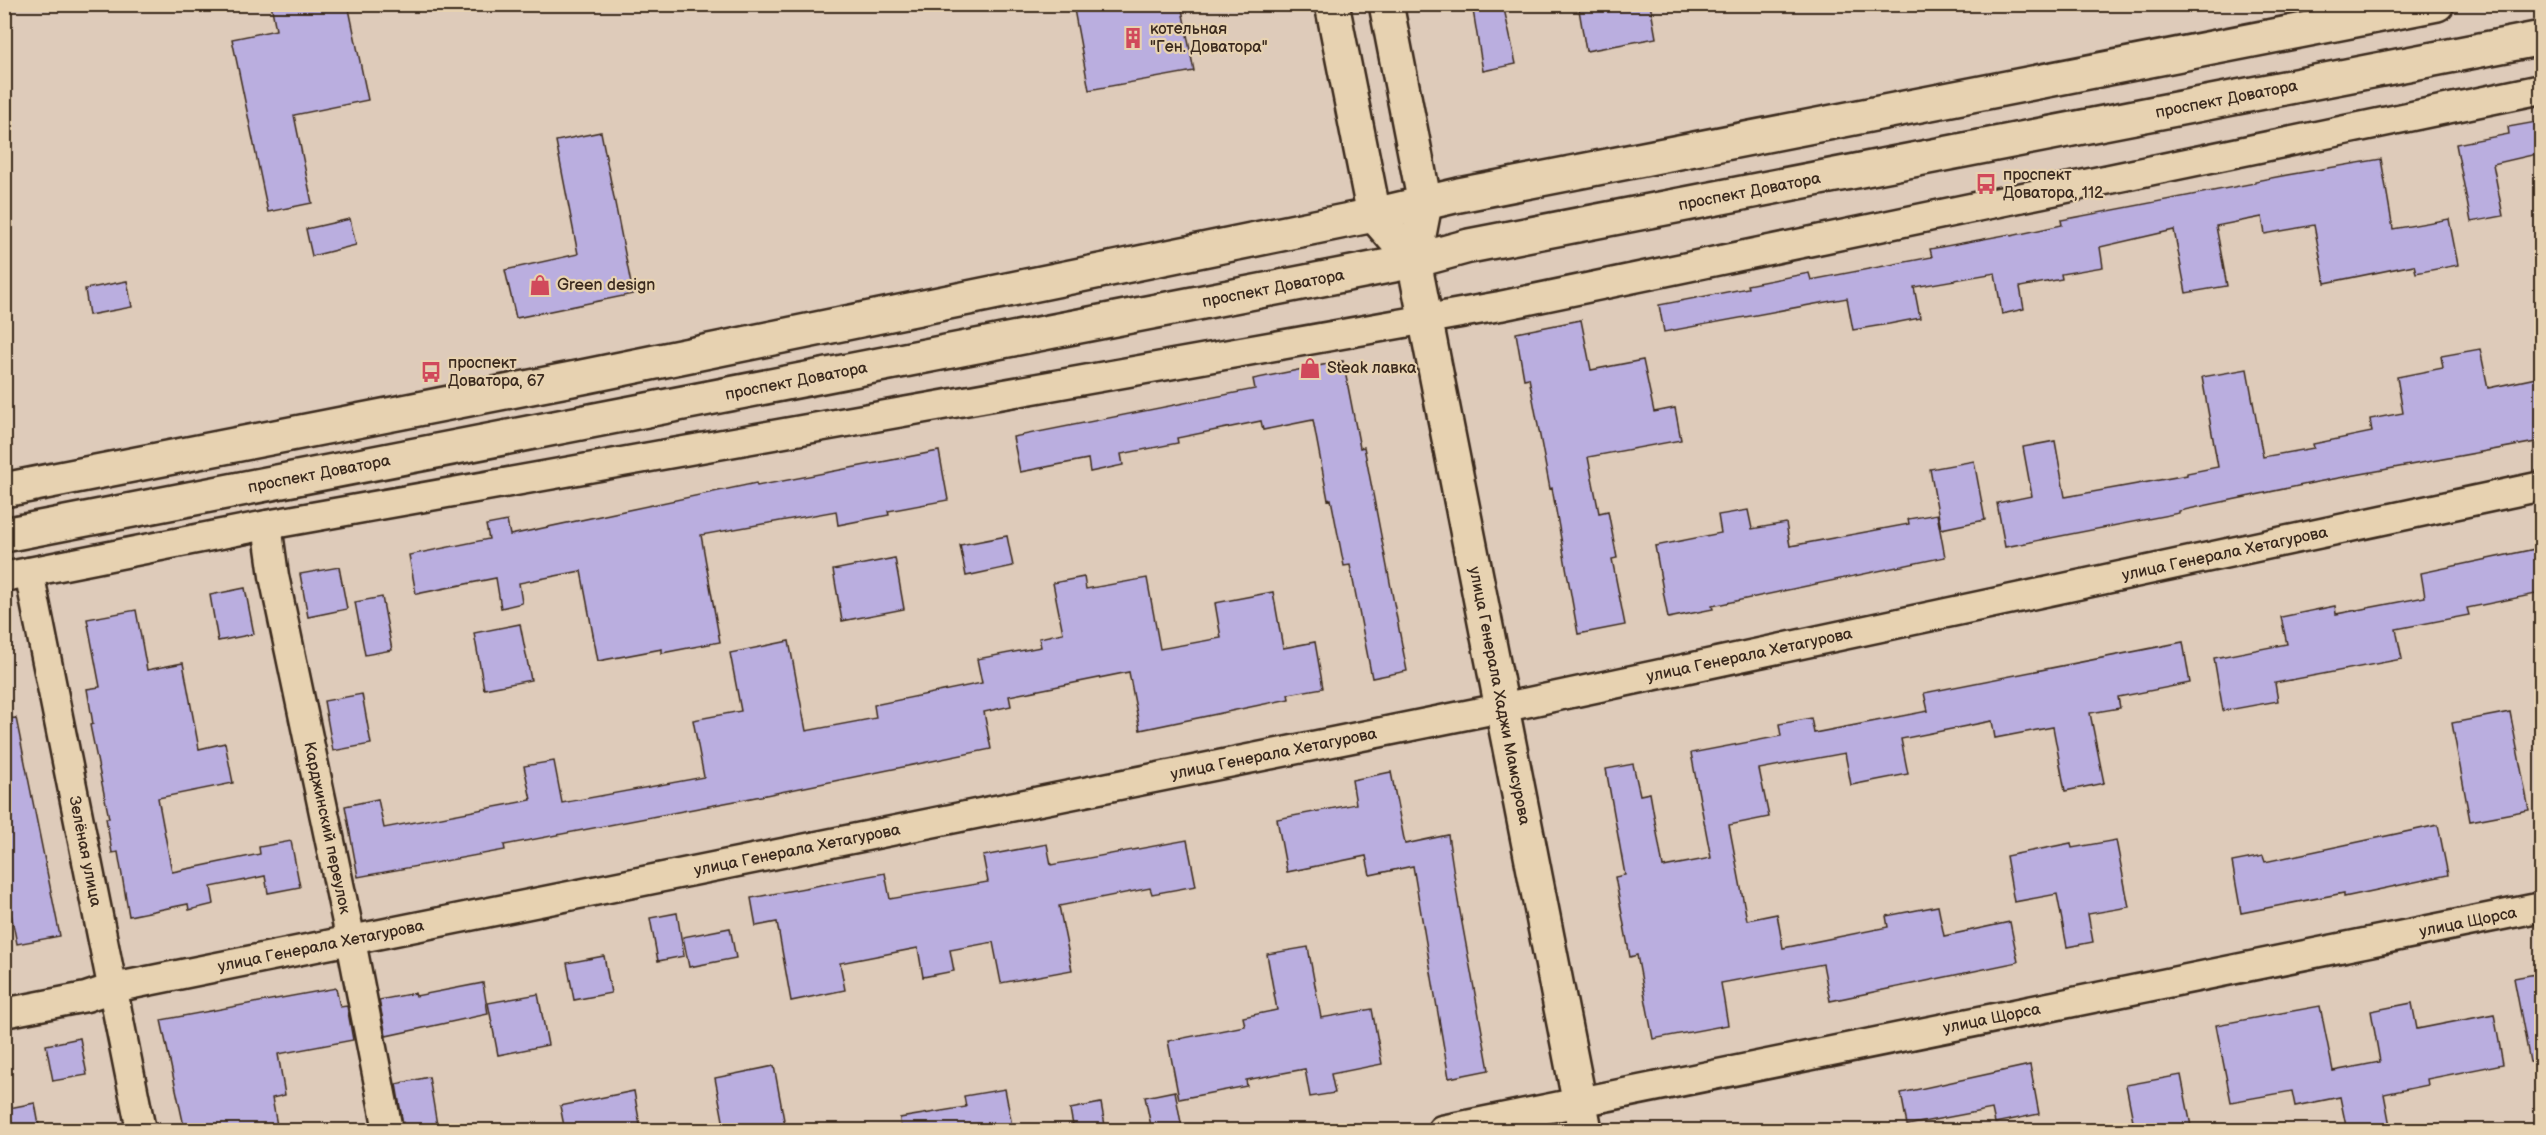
<svg xmlns="http://www.w3.org/2000/svg" width="2546" height="1135" font-family="'Balsamiq Sans',sans-serif">
<style>
.building{fill:#baaedf;stroke:#3b2a1e;stroke-width:1.5}
.lines{fill:none;stroke-linecap:round;stroke-linejoin:round}
.minor-casing{stroke:#3b2a1e;stroke-width:33}
.primary-casing{stroke:#3b2a1e;stroke-width:38}
.minor{stroke:#e7d2b1;stroke-width:28}
.primary{stroke:#e7d2b1;stroke-width:33}
.labels{text-anchor:middle;dominant-baseline:central;stroke-width:4.5;stroke-linejoin:round;paint-order:stroke}
.poi-label{font-size:16px;fill:#3b2a1e;stroke:#e7d2b1;text-anchor:start}
.street-label{font-size:16px;fill:#3b2a1e;stroke:#e7d2b1}
</style>
<rect width="100%" height="100%" fill="#decbba"/>
<filter id="ink" filterUnits="userSpaceOnUse"><feTurbulence type="fractalNoise" baseFrequency=".0167" numOctaves="2"/><feDisplacementMap in="SourceGraphic" scale="12" xChannelSelector="R" yChannelSelector="G"/><feConvolveMatrix kernelMatrix="1 2 1 2 8 2 1 2 1" color-interpolation-filters="sRGB"/></filter>
<g filter="url(#ink)">
<!-- building -->
<path class="building" d="M 271,4 L 348,4 L 368,100 L 294,115 L 312,203 L 268,212 L 232,39 L 276,30 Z
M 1073,4 L 1181,4 L 1194,71 L 1089,90 Z
M 1472,4 L 1503,4 L 1516,64 L 1483,71 Z
M 1578,4 L 1650,4 L 1656,38 L 1586,51 Z
M 2536,122 L 2541,153 L 2493,164 L 2503,216 L 2471,222 L 2456,144 L 2509,134 L 2508,127 Z
M 601,132 L 633,294 L 516,318 L 505,270 L 578,254 L 556,141 Z
M 2381,159 L 2393,229 L 2449,219 L 2458,265 L 2416,273 L 2414,265 L 2325,283 L 2314,225 L 2265,234 L 2262,217 L 2216,226 L 2227,286 L 2186,293 L 2174,230 L 2100,247 L 2103,267 L 2061,274 L 2062,279 L 2020,287 L 2024,309 L 2002,314 L 1995,273 L 1914,287 L 1920,318 L 1889,324 L 1853,330 L 1847,298 L 1664,332 L 1659,305 L 1748,288 L 1747,285 L 1809,273 L 1811,280 L 1932,257 L 1930,249 L 2010,234 L 2011,236 L 2062,225 L 2061,220 L 2255,183 L 2255,181 L 2287,175 Z
M 350,219 L 356,245 L 312,256 L 306,229 Z
M 127,281 L 132,307 L 89,315 L 85,289 Z
M 1581,320 L 1591,370 L 1643,360 L 1654,412 L 1675,408 L 1681,440 L 1588,457 L 1599,513 L 1608,511 L 1617,558 L 1612,559 L 1625,625 L 1578,634 L 1552,488 L 1550,489 L 1529,378 L 1524,379 L 1516,333 Z
M 2480,349 L 2488,388 L 2541,377 L 2541,441 L 2317,482 L 2179,511 L 2179,513 L 2005,547 L 1997,503 L 2032,496 L 2023,447 L 2055,441 L 2065,497 L 2187,475 L 2187,473 L 2218,467 L 2202,377 L 2247,369 L 2263,457 L 2314,448 L 2313,444 L 2372,432 L 2370,419 L 2403,413 L 2397,377 L 2443,368 L 2441,356 Z
M 1343,361 L 1360,448 L 1364,447 L 1407,671 L 1372,678 L 1350,565 L 1344,566 L 1331,499 L 1328,500 L 1313,420 L 1263,430 L 1261,421 L 1177,438 L 1178,443 L 1121,454 L 1123,465 L 1090,472 L 1088,459 L 1020,472 L 1013,437 L 1255,389 L 1253,379 Z
M 939,451 L 948,500 L 888,511 L 889,515 L 838,525 L 836,511 L 701,535 L 720,642 L 662,653 L 662,649 L 598,661 L 581,571 L 519,583 L 522,603 L 501,608 L 496,578 L 416,594 L 409,555 L 489,539 L 486,525 L 507,521 L 510,535 L 756,483 L 757,486 Z
M 1974,461 L 1985,520 L 1941,529 L 1930,469 Z
M 1748,510 L 1752,529 L 1786,523 L 1790,546 L 1909,524 L 1908,519 L 1937,514 L 1945,557 L 1712,606 L 1713,609 L 1668,618 L 1655,546 L 1721,533 L 1718,515 Z
M 1007,536 L 1013,566 L 966,576 L 960,545 Z
M 2535,549 L 2541,593 L 2467,608 L 2469,615 L 2396,629 L 2402,659 L 2275,683 L 2278,701 L 2223,711 L 2214,658 L 2287,644 L 2281,617 L 2335,606 L 2336,614 L 2425,597 L 2421,573 Z
M 895,558 L 904,609 L 842,621 L 833,570 Z
M 339,567 L 347,609 L 308,617 L 300,574 Z
M 1084,577 L 1086,589 L 1147,578 L 1160,649 L 1221,638 L 1215,603 L 1273,592 L 1283,648 L 1315,642 L 1323,688 L 1288,694 L 1289,699 L 1140,730 L 1129,672 L 1009,696 L 1011,706 L 984,712 L 991,749 L 751,798 L 504,845 L 505,850 L 358,877 L 345,806 L 378,799 L 384,828 L 531,800 L 524,766 L 554,761 L 562,803 L 704,777 L 693,720 L 741,711 L 730,653 L 789,641 L 806,731 L 876,718 L 874,705 L 982,683 L 977,659 L 1041,647 L 1039,638 L 1063,633 L 1053,583 Z
M 245,588 L 254,634 L 218,641 L 210,595 Z
M 382,597 L 392,650 L 365,655 L 355,602 Z
M 136,610 L 147,670 L 183,663 L 199,749 L 225,743 L 233,783 L 158,798 L 172,872 L 260,854 L 259,847 L 291,841 L 300,887 L 268,893 L 265,876 L 211,887 L 214,904 L 189,910 L 188,904 L 129,916 L 118,852 L 112,853 L 106,818 L 109,818 L 90,725 L 93,724 L 87,689 L 100,687 L 87,619 Z
M 520,624 L 531,680 L 484,689 L 474,633 Z
M 2183,642 L 2190,683 L 2118,697 L 2120,708 L 2090,713 L 2104,783 L 2065,791 L 2053,727 L 1995,738 L 1992,721 L 1901,739 L 1908,774 L 1851,785 L 1845,753 L 1759,769 L 1769,817 L 1729,825 L 1747,920 L 1777,914 L 1783,948 L 1888,927 L 1886,916 L 1938,906 L 1944,936 L 2010,922 L 2018,962 L 1830,1001 L 1823,964 L 1721,983 L 1728,1025 L 1653,1039 L 1637,955 L 1630,957 L 1615,877 L 1625,875 L 1606,769 L 1633,764 L 1640,795 L 1650,793 L 1663,867 L 1711,858 L 1691,753 L 1781,736 L 1779,724 L 1811,718 L 1814,733 L 1928,711 L 1924,693 Z
M 362,694 L 371,744 L 333,751 L 324,701 Z
M 2510,712 L 2529,810 L 2470,821 L 2452,723 Z
M 16,718 L 60,936 L 17,944 L 4,878 L 4,719 Z
M 1391,772 L 1405,844 L 1448,835 L 1458,901 L 1489,1070 L 1449,1078 L 1413,866 L 1370,875 L 1366,856 L 1287,872 L 1277,819 L 1356,804 L 1352,780 Z
M 2438,825 L 2448,875 L 2344,897 L 2344,893 L 2241,913 L 2232,862 L 2263,856 L 2265,862 Z
M 1187,840 L 1196,886 L 1152,894 L 1150,888 L 1059,906 L 1072,970 L 1001,983 L 993,942 L 950,950 L 954,971 L 923,977 L 918,948 L 840,963 L 845,990 L 791,1001 L 777,922 L 756,926 L 751,898 L 885,873 L 890,899 L 988,882 L 983,856 L 1047,844 L 1051,865 Z
M 2116,840 L 2129,907 L 2088,914 L 2093,942 L 2067,947 L 2057,894 L 2014,902 L 2006,856 L 2071,843 L 2072,848 Z
M 677,913 L 684,956 L 658,961 L 650,918 Z
M 730,928 L 736,958 L 689,967 L 683,937 Z
M 1308,947 L 1321,1018 L 1372,1009 L 1382,1064 L 1331,1074 L 1335,1093 L 1310,1097 L 1305,1069 L 1246,1080 L 1247,1086 L 1179,1099 L 1168,1041 L 1245,1026 L 1243,1017 L 1277,1010 L 1267,954 Z
M 604,956 L 611,993 L 574,1000 L 567,963 Z
M 2541,973 L 2541,1061 L 2530,1062 L 2514,978 Z
M 483,983 L 488,1014 L 386,1036 L 379,1000 L 415,993 L 416,996 Z
M 336,988 L 340,1007 L 347,1006 L 353,1040 L 278,1054 L 285,1095 L 272,1098 L 278,1131 L 185,1131 L 161,1020 Z
M 538,994 L 548,1045 L 498,1055 L 488,1003 Z
M 2412,1003 L 2417,1029 L 2494,1014 L 2503,1064 L 2427,1079 L 2428,1085 L 2384,1094 L 2391,1131 L 2347,1131 L 2340,1097 L 2295,1106 L 2292,1091 L 2231,1102 L 2216,1025 L 2320,1006 L 2333,1071 L 2380,1062 L 2371,1011 Z
M 80,1038 L 87,1075 L 53,1081 L 46,1045 Z
M 2030,1065 L 2039,1114 L 1995,1123 L 1992,1109 L 1907,1125 L 1901,1093 Z
M 774,1066 L 786,1131 L 725,1131 L 715,1078 Z
M 2181,1075 L 2192,1131 L 2135,1131 L 2126,1085 Z
M 429,1077 L 438,1131 L 404,1131 L 396,1084 Z
M 1005,1089 L 1013,1131 L 901,1131 L 900,1118 L 966,1107 L 964,1096 Z
M 634,1091 L 641,1131 L 565,1131 L 560,1106 Z
M 1175,1091 L 1182,1128 L 1152,1131 L 1145,1097 Z
M 35,1103 L 40,1131 L 4,1131 L 4,1109 Z
M 1101,1103 L 1106,1131 L 1074,1131 L 1070,1109 Z"/>
<g class="lines">
<defs>
<g id="minor">
<path id="s1" d="M 267,525 L 274,576 L 351,941 L 388,1130"/>
<path id="s2" d="M 29,572 L 141,1130"/>
<path d="M 4,577 L 267,525 L 1500,306 L 2542,89"/>
<path id="s3" d="M 4,1013 L 86,997 L 113,988 L 1501,708 L 2542,486"/>
<path id="s4" d="M 1442,1130 L 2542,907"/>
</g>
<g id="primary">
<path d="M 1332,4 L 1374,215 L 1414,261"/>
<path id="s5" d="M 1386,4 L 1425,204 L 1414,261 L 1585,1130"/>
<path d="M 4,490 L 582,377 L 1374,215 L 1459,195 L 2437,4"/>
<path id="s6" d="M 4,535 L 1414,261 L 1469,246 L 2542,38"/>
</g>
</defs>
<!-- minor casing -->
<use href="#minor" class="minor-casing"/>
<!-- primary casing -->
<use href="#primary" class="primary-casing"/>
<!-- minor -->
<use href="#minor" class="minor"/>
<!-- primary -->
<use href="#primary" class="primary"/>
</g>
</g>
<!-- icons -->
<defs>
<symbol id="building-bare" viewBox="-9 -9 18 18"><path d="M-4-6H4V6H1V3H-1V6H-4ZM-2.5-4.3h1.7v1.8h-1.7ZM.8-4.3h1.7v1.8H.8ZM-2.5-1h1.7V.8h-1.7ZM.8-1h1.7V.8H.8Z" fill="#d1495b" stroke="#e7d2b1" stroke-width="2.5" paint-order="stroke"/></symbol>
<symbol id="bus-bare" viewBox="-9 -9 18 18"><path d="M-5-6H5V4H4V6H2V4H-2V6H-4V4H-5ZM-3.5-4V0h7V-4ZM-3.5 1.2v1.5H-2V1.2ZM2 1.2v1.5H3.5V1.2Z" fill="#d1495b" stroke="#e7d2b1" stroke-width="2.5" paint-order="stroke"/></symbol>
<symbol id="shop-bare" viewBox="-9 -9 18 18"><path d="M-5-2.5h2.3a2.7 3.5 0 0 1 5.4 0H5L5.5 6h-11ZM-1.5-2.5h3a1.5 2.3 0 0 0-3 0Z" fill="#d1495b" stroke="#e7d2b1" stroke-width="2.5" paint-order="stroke"/></symbol>
</defs>
<g fill-rule="evenodd">
<use href="#building-bare" x="1118" y="23" width="30" height="30"/>
<use href="#bus-bare" x="1971" y="169" width="30" height="30"/>
<use href="#shop-bare" x="525" y="270" width="30" height="30"/>
<use href="#shop-bare" x="1295" y="353" width="30" height="30"/>
<use href="#bus-bare" x="416" y="357" width="30" height="30"/>
</g>
<g class="labels">
<!-- poi labels -->
<g class="poi-label">
<text x="1150" y="29">котельная<tspan x="1150" dy="18">"Ген. Доватора"</tspan></text>
<text x="2003" y="175">проспект<tspan x="2003" dy="18">Доватора, 112</tspan></text>
<text x="557" y="285">Green design</text>
<text x="448" y="363">проспект<tspan x="448" dy="18">Доватора, 67</tspan></text>
<text x="1327" y="368">Steak лавка</text>
</g>
<!-- street labels -->
<g class="street-label">
<text stroke="none"><textPath href="#s6" startOffset="2265">проспект Доватора</textPath></text>
<text stroke="none"><textPath href="#s6" startOffset="1779">проспект Доватора</textPath></text>
<text stroke="none"><textPath href="#s6" startOffset="1293">проспект Доватора</textPath></text>
<text stroke="none"><textPath href="#s6" startOffset="807">проспект Доватора</textPath></text>
<text stroke="none"><textPath href="#s6" startOffset="321">проспект Доватора</textPath></text>
<text stroke="none"><textPath href="#s3" startOffset="2268">улица Генерала Хетагурова</textPath></text>
<text stroke="none"><textPath href="#s3" startOffset="1782">улица Генерала Хетагурова</textPath></text>
<text stroke="none"><textPath href="#s5" startOffset="705">улица Генерала Хаджи Мамсурова</textPath></text>
<text stroke="none"><textPath href="#s3" startOffset="1296">улица Генерала Хетагурова</textPath></text>
<text stroke="none"><textPath href="#s1" startOffset="309">Карджинский переулок</textPath></text>
<text stroke="none"><textPath href="#s3" startOffset="810">улица Генерала Хетагурова</textPath></text>
<text stroke="none"><textPath href="#s2" startOffset="285">Зелёная улица</textPath></text>
<text stroke="none"><textPath href="#s4" startOffset="1047">улица Щорса</textPath></text>
<text stroke="none"><textPath href="#s3" startOffset="324">улица Генерала Хетагурова</textPath></text>
<text stroke="none"><textPath href="#s4" startOffset="561">улица Щорса</textPath></text>
</g>
</g>
<!-- margin -->
<rect width="2546" height="1135" fill="none" stroke="#e7d2b1" stroke-width="24"/>
<rect x="12" y="12" width="2522" height="1111" fill="none" stroke="#3b2a1e" stroke-width="2" filter="url(#ink)"/>
</svg>
